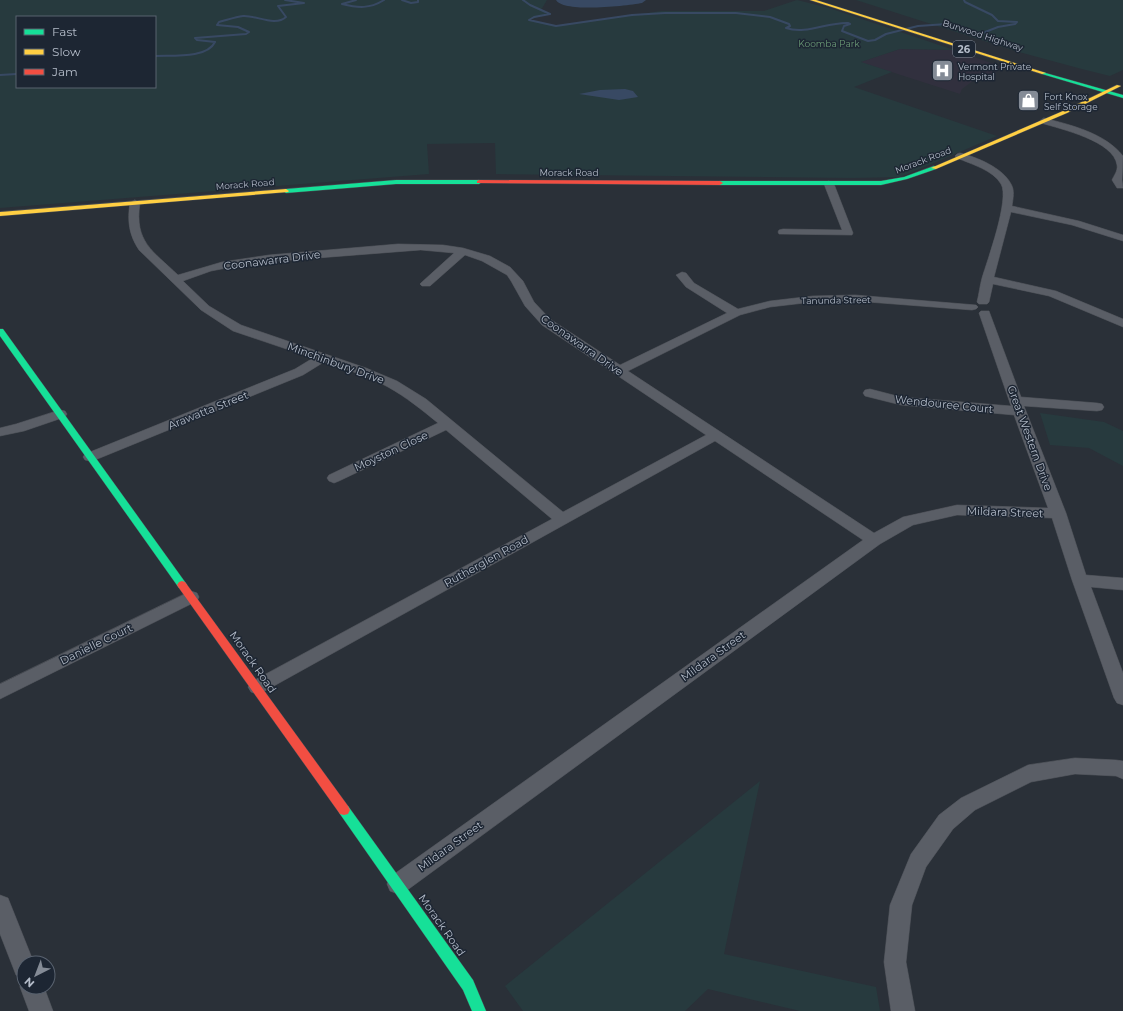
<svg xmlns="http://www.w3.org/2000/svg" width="1123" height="1011" font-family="Montserrat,sans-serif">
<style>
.medical{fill:#31303e}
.green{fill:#273a3e;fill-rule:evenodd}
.water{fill:#384963}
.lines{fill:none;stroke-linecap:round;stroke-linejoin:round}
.stream{stroke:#384963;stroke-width:2}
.street-casing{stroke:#484c53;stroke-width:1}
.fast-casing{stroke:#484c53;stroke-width:1}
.slow-casing{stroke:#484c53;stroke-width:1}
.jam-casing{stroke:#484c53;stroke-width:1}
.street{fill:#5a5e66;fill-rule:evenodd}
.fast{fill:#16e098;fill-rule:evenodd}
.slow{fill:#ffcf43;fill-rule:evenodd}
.jam{fill:#f24e42;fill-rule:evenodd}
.labels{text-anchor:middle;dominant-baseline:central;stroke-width:3;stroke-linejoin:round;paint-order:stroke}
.far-street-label{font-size:9px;fill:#b4bcc9;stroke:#1d2633}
.far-park-label{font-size:9px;fill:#6b9a76;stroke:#1d2633}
.far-poi-label{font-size:9px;fill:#b4bcc9;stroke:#1d2633;text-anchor:start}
.shield{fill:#1d2633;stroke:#878f9c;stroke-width:1}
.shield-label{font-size:10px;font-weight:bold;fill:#b4bcc9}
.street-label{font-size:11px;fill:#b4bcc9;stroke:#1d2633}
</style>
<rect width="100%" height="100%" fill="#2a3038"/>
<!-- medical -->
<path class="medical" d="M 900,49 L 954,50 L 1000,66 L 994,76 L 974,80 L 962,89 L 960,94 L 860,62 Z"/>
<!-- green -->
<path class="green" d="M 0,0 L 547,0 L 541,10 L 550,14 L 528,20 L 556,26 L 661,11 L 764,11 L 797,0 L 829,8 L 954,50 L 900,49 L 861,62 L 892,72 L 854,87 L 997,136 L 901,177 L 852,178 L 496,174 L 495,143 L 427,144 L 429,174 L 0,208 ZM 17,17 L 155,17 L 155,87 L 17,87 Z
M 856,0 L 1123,0 L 1123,70 L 1110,76 L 1078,68 L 1019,52 Z
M 1040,413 L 1104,422 L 1123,431 L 1123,466 L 1089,448 L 1050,445 Z
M 760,781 L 724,954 L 876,987 L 880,1011 L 800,1011 L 708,989 L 685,1011 L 523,1011 L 505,986 Z"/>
<!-- water -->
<path class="water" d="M 556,0 L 646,0 L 642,3 C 626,6 563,13 556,0 Z
M 625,89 L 633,91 L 638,97 L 619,100 L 579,94 L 600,90 Z"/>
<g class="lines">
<!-- stream -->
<path class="stream" d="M 356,0 L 342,4 C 358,8 370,9 384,0
M 402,0 L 411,3 L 418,2 L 418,0
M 523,0 L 530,5 L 550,14 L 534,17 L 529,20 L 556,26 L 632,15 L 665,13 L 736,13 L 770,17 L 789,24 L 790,26 L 786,28 C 806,35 827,22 848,23 L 850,24 L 844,26 L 842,31 L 868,41 L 875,40 L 886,34 L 918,26 L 947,24 L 956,25 L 980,34 L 998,27 L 1015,24 L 1017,22 L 998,21 L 992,15 L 965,2 L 964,0
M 155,56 C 171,55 207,59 215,42 L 197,40 L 195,38 L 246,34 L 249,32 L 238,27 L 217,25 L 219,22 C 227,20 235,17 243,16 C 256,15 275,27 286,17 L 278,6 L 304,3 L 285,0
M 0,75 L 17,74"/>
<defs>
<path id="street" d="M 1044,118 C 1071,125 1105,133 1123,156 L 1122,180 L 1123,188 L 1117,188 L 1112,180 C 1114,175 1118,171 1117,165 C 1114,141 1061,129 1041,123 L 1040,121 Z
M 960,153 C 977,157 1003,168 1011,184 C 1015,190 1013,199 1012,206 L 1079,221 L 1123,235 L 1123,241 L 1072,225 L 1011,212 L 994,277 L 1056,291 L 1123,319 L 1123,327 L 1049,296 L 993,284 L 989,302 L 987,304 L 979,304 L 977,302 C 979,294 980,285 982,278 C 987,261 1010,199 1001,184 C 993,170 971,164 957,158 L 955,156 L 957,154 Z
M 829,181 L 834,184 L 853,233 L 852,235 L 779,234 L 778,232 L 779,230 L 783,229 L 842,230 L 824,184 Z
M 135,200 L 140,203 C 134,242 153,251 178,275 L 222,262 L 269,255 L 398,244 L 443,245 L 463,248 L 490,256 L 510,267 L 523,281 L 534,302 L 550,319 L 620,365 L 727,313 L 686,287 L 676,275 L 682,272 L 686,273 L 694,283 L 738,309 L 770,301 L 813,296 L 855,295 L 976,305 L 978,307 L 976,309 L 972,310 L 855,301 L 813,302 L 770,307 L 740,315 L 628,371 L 874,533 L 903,517 L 957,505 L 1048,508 L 1014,415 L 901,405 L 865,396 L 863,393 L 865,390 L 870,389 L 901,397 L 1011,406 L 979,313 L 981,311 L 989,311 L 1021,397 L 1097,403 L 1102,404 L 1104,407 L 1102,410 L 1097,411 L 1024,406 L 1066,513 L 1086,575 L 1123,578 L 1123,590 L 1091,587 L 1123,673 L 1123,705 L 1117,703 L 1114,698 L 1072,580 L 1052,518 L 957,515 L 913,525 L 880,544 L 406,891 L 398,894 L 390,891 L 387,884 L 390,877 L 863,540 L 715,441 L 263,692 L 257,694 L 251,692 L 248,687 L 251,682 L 552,519 L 446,430 L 339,481 L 334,483 L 329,481 L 327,478 L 329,475 L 438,423 C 422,410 406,397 388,387 C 368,376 345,369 324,362 L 303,375 L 95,460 L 90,461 L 85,460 L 83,457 L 85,454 L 295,369 L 313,358 L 233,331 L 201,310 L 139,250 C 129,235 127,221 130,203 ZM 421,250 L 454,253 L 422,282 L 420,284 L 422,286 L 430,286 L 465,255 L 482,261 L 507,275 L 511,281 L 525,306 L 542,325 L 706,435 L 563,512 L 426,399 L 397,381 L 366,368 L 241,325 L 209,306 L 183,281 L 211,271 L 253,263 Z
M 60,410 L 65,411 L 67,414 L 65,417 L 24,431 L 0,436 L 0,428 L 16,424 Z
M 191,591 L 197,593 L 199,597 L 197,601 L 0,699 L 0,684 Z
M 1075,758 L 1116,760 L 1123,761 L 1123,779 L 1116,776 L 1075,774 L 1031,782 L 975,810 L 953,829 L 926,867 L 912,905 L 906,962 L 915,1011 L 891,1011 L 884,962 L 890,905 L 911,854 L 939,815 L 961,798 L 1028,765 Z
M 0,895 L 8,898 L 34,963 L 24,963 L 24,978 L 16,975 L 0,934 Z
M 24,979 L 24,987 L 44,987 L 53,1011 L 29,1011 L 20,987 Z"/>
<path id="fast" d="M 1042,72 L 1123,95 L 1123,98 L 1042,74 Z
M 934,166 L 936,167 L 936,169 L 907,179 L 881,185 L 720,185 L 717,183 L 720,181 L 881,181 L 904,177 Z
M 396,180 L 479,180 L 482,182 L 479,184 L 396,184 L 286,193 L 283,191 L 286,189 Z
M 0,329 L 3,329 L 185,582 L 187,585 L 185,588 L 179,588 L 0,336 Z
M 344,805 L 348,806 L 473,980 L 486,1011 L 472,1011 L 463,990 L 340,814 L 338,810 L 340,806 Z"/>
<path id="slow" d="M 810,0 L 816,0 L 1046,73 L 1042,74 Z
M 1117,85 L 1121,86 L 1067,113 L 936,169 L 931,168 L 1063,111 Z
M 286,189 L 289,191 L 288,192 L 0,216 L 0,212 Z"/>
<path id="jam" d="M 479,180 L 720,181 L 723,183 L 720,185 L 477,183 L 477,181 Z
M 182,581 L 185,582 L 348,806 L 350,810 L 348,814 L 344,815 L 340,814 L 179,588 L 177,585 L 179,582 Z"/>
</defs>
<!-- street casing -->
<use href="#street" class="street-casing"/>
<!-- fast casing -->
<use href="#fast" class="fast-casing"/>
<!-- slow casing -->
<use href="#slow" class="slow-casing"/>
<!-- jam casing -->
<use href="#jam" class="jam-casing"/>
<!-- street -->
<use href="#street" class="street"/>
<!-- fast -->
<use href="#fast" class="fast"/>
<!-- slow -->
<use href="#slow" class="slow"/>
<!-- jam -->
<use href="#jam" class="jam"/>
</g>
<!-- icons -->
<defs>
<symbol id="hospital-square" viewBox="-11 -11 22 22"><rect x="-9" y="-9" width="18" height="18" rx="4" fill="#848b96" stroke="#1d2633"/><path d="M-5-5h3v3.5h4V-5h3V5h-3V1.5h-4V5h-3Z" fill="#fff"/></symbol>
<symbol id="shop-square" viewBox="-11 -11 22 22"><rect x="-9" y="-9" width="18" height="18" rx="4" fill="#848b96" stroke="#1d2633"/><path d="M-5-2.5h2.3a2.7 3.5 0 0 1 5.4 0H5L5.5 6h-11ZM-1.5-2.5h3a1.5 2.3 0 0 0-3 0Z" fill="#fff"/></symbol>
</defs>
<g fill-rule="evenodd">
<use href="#hospital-square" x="930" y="58" width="25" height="25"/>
<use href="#shop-square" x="1016" y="88" width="25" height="25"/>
</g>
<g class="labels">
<!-- far-street labels -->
<g class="far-street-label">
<text transform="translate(983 35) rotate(18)">Burwood Highway</text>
<text transform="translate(923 160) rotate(-21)">Morack Road</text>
<text x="569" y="172">Morack Road</text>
<text transform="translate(245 184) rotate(-5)">Morack Road</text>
<text transform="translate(836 300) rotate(-1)">Tanunda Street</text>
</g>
<!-- far-park labels -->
<g class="far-park-label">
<text x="829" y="43">Koomba Park</text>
</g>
<!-- far-poi labels -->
<g class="far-poi-label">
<text x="958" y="66">Vermont Private<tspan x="958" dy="10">Hospital</tspan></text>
<text x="1044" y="96">Fort Knox<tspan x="1044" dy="10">Self Storage</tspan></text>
</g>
<!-- shield labels -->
<rect class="shield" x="953" y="41" width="22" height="16" rx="3"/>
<g class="shield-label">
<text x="964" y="49">26</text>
</g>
<!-- street labels -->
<g class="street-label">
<text transform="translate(272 260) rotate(-7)">Coonawarra Drive</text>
<text transform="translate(582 345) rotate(35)">Coonawarra Drive</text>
<text transform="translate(336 363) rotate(20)">Minchinbury Drive</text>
<text transform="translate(944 404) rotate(6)">Wendouree Court</text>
<text transform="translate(208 410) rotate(-22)">Arawatta Street</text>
<text transform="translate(1030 438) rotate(70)">Great Western Drive</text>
<text transform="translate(391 451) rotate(-25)">Moyston Close</text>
<text transform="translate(1005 512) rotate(2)">Mildara Street</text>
<text transform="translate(486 561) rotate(-29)">Rutherglen Road</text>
<text transform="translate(96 644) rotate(-26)">Danielle Court</text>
<text transform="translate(713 656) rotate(-36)">Mildara Street</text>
<text transform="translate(253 662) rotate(55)">Morack Road</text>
<text transform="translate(450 846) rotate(-36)">Mildara Street</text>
<text transform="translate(442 925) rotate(55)">Morack Road</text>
</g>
</g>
<!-- legend -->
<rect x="16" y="16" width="140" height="72" fill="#1d2633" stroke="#59626f"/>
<rect x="24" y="29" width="20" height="6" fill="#16e098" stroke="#59626f"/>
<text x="52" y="36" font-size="12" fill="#b4bcc9">Fast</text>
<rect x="24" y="49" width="20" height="6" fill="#ffcf43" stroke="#59626f"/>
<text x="52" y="56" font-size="12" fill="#b4bcc9">Slow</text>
<rect x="24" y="69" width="20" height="6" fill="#f24e42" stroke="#59626f"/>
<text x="52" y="76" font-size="12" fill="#b4bcc9">Jam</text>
<!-- north arrow -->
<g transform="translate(36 975) rotate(222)"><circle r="19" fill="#1d2633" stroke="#59626f"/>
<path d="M0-3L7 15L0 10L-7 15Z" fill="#848b96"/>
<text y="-6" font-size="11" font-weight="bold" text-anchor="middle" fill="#b4bcc9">N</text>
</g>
</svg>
